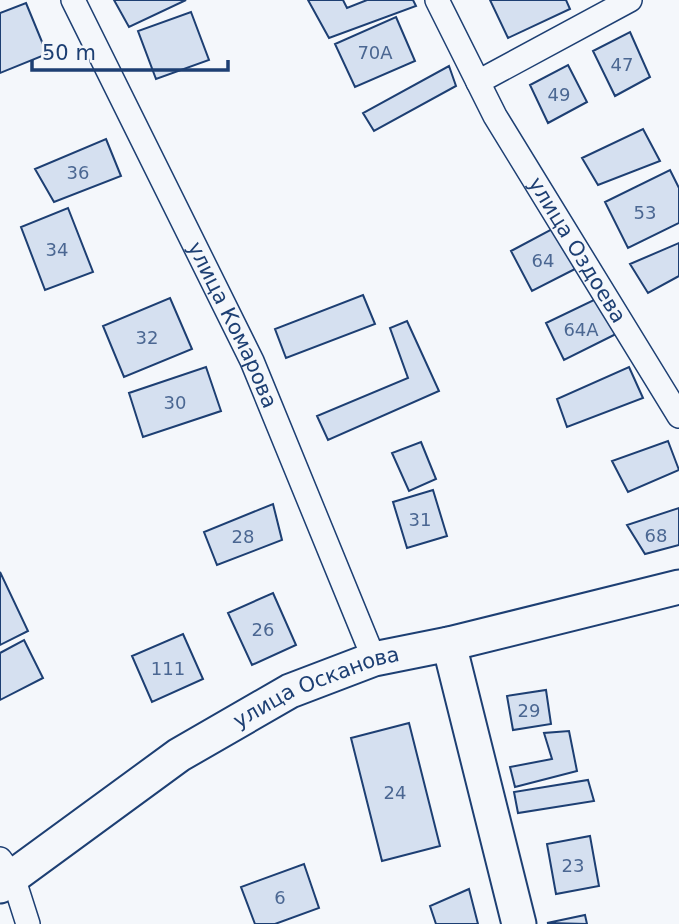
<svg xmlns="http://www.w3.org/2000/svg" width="679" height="924" font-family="'DejaVu Sans',sans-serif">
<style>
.building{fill:#d5e0f0;stroke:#1d3f73;stroke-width:2}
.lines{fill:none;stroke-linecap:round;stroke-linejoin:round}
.minor-casing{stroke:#1d3f73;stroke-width:26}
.secondary-casing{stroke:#1d3f73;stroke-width:37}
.minor{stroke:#f4f7fb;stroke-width:23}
.secondary{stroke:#f4f7fb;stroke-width:33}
.labels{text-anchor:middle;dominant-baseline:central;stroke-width:5;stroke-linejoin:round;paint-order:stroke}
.number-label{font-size:18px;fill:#4b6792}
.street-label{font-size:21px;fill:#1d3f73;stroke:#f4f7fb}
</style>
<rect width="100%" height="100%" fill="#f4f7fb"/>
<!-- building -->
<path class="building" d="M 114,0 L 186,0 L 129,27 Z
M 308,0 L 343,0 L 347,8 L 367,0 L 413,0 L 416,6 L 329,38 Z
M 490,0 L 566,0 L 570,9 L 508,38 Z
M 26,3 L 47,54 L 0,73 L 0,13 Z
M 191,12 L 209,60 L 156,79 L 138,31 Z
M 396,17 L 415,61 L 355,87 L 335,44 Z
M 630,32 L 650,77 L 615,96 L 593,51 Z
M 568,65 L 587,102 L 548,123 L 530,85 Z
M 449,66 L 456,86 L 374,131 L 363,113 Z
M 643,129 L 660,161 L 598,185 L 582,158 Z
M 106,139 L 121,176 L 54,202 L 35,169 Z
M 670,170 L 679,188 L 679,223 L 628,248 L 605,202 Z
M 68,208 L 93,272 L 45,290 L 21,227 Z
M 554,228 L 575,269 L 532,291 L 511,251 Z
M 679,243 L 679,276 L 648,293 L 630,264 Z
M 363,295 L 375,324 L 286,358 L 275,329 Z
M 170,298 L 192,349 L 124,377 L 103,326 Z
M 598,298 L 616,334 L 564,360 L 546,323 Z
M 407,321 L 439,391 L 328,440 L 317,416 L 408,378 L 390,328 Z
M 206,367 L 221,411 L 143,437 L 129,393 Z
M 629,367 L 643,398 L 567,427 L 557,399 Z
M 668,441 L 679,470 L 628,492 L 612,461 Z
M 421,442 L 436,479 L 409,491 L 392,453 Z
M 433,490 L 447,536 L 407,548 L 393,502 Z
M 273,504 L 282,540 L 217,565 L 204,532 Z
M 679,508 L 679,545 L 645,554 L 627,525 Z
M 0,572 L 28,631 L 0,645 Z
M 273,593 L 296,645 L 252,665 L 228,613 Z
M 183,634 L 203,679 L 152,702 L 132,656 Z
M 24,640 L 43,678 L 0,700 L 0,653 Z
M 546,690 L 551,724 L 513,730 L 507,696 Z
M 409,723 L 440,846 L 382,861 L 351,738 Z
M 569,731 L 577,771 L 515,787 L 510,767 L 552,759 L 544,733 Z
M 588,780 L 594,801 L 518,813 L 514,792 Z
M 590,836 L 599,886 L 556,894 L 547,844 Z
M 304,864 L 319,908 L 275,924 L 255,924 L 241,887 Z
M 469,889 L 478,924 L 436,924 L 430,906 Z
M 585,915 L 587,924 L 547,923 Z"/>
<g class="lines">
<defs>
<g id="minor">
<path id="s1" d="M 73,0 L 252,361 L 374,659"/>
<path id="s2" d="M 437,0 L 495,116 L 679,416"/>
<path d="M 478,82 L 630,0"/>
<path d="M 0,859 L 13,877 L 28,924"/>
</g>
<g id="secondary">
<path d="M 449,644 L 519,924"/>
<path id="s3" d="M 0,886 L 179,755 L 290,691 L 374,659 L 449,644 L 679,587"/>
</g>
</defs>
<!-- minor casing -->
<use href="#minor" class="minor-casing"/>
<!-- secondary casing -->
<use href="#secondary" class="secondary-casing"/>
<!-- minor -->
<use href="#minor" class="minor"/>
<!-- secondary -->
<use href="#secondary" class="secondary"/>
</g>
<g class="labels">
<!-- number labels -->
<g class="number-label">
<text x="375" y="52">70А</text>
<text x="622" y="64">47</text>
<text x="559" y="94">49</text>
<text x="78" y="172">36</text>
<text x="645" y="212">53</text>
<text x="57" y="249">34</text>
<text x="543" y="260">64</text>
<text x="581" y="329">64А</text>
<text x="147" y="337">32</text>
<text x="175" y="402">30</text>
<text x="420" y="519">31</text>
<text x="656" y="535">68</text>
<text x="243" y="536">28</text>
<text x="263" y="629">26</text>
<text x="168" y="668">111</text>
<text x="529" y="710">29</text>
<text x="395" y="792">24</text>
<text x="573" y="865">23</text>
<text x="280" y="897">6</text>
</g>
<!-- street labels -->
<g class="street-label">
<text stroke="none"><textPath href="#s2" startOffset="287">улица Оздоева</textPath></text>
<text stroke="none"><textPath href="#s1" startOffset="362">улица Комарова</textPath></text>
<text stroke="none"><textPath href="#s3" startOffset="376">улица Осканова</textPath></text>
</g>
</g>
<!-- scale -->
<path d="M32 60v10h196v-10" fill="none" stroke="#1d3f73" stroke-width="3.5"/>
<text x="42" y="60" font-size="21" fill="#1d3f73" stroke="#f4f7fb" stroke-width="5" paint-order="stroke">50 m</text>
</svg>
